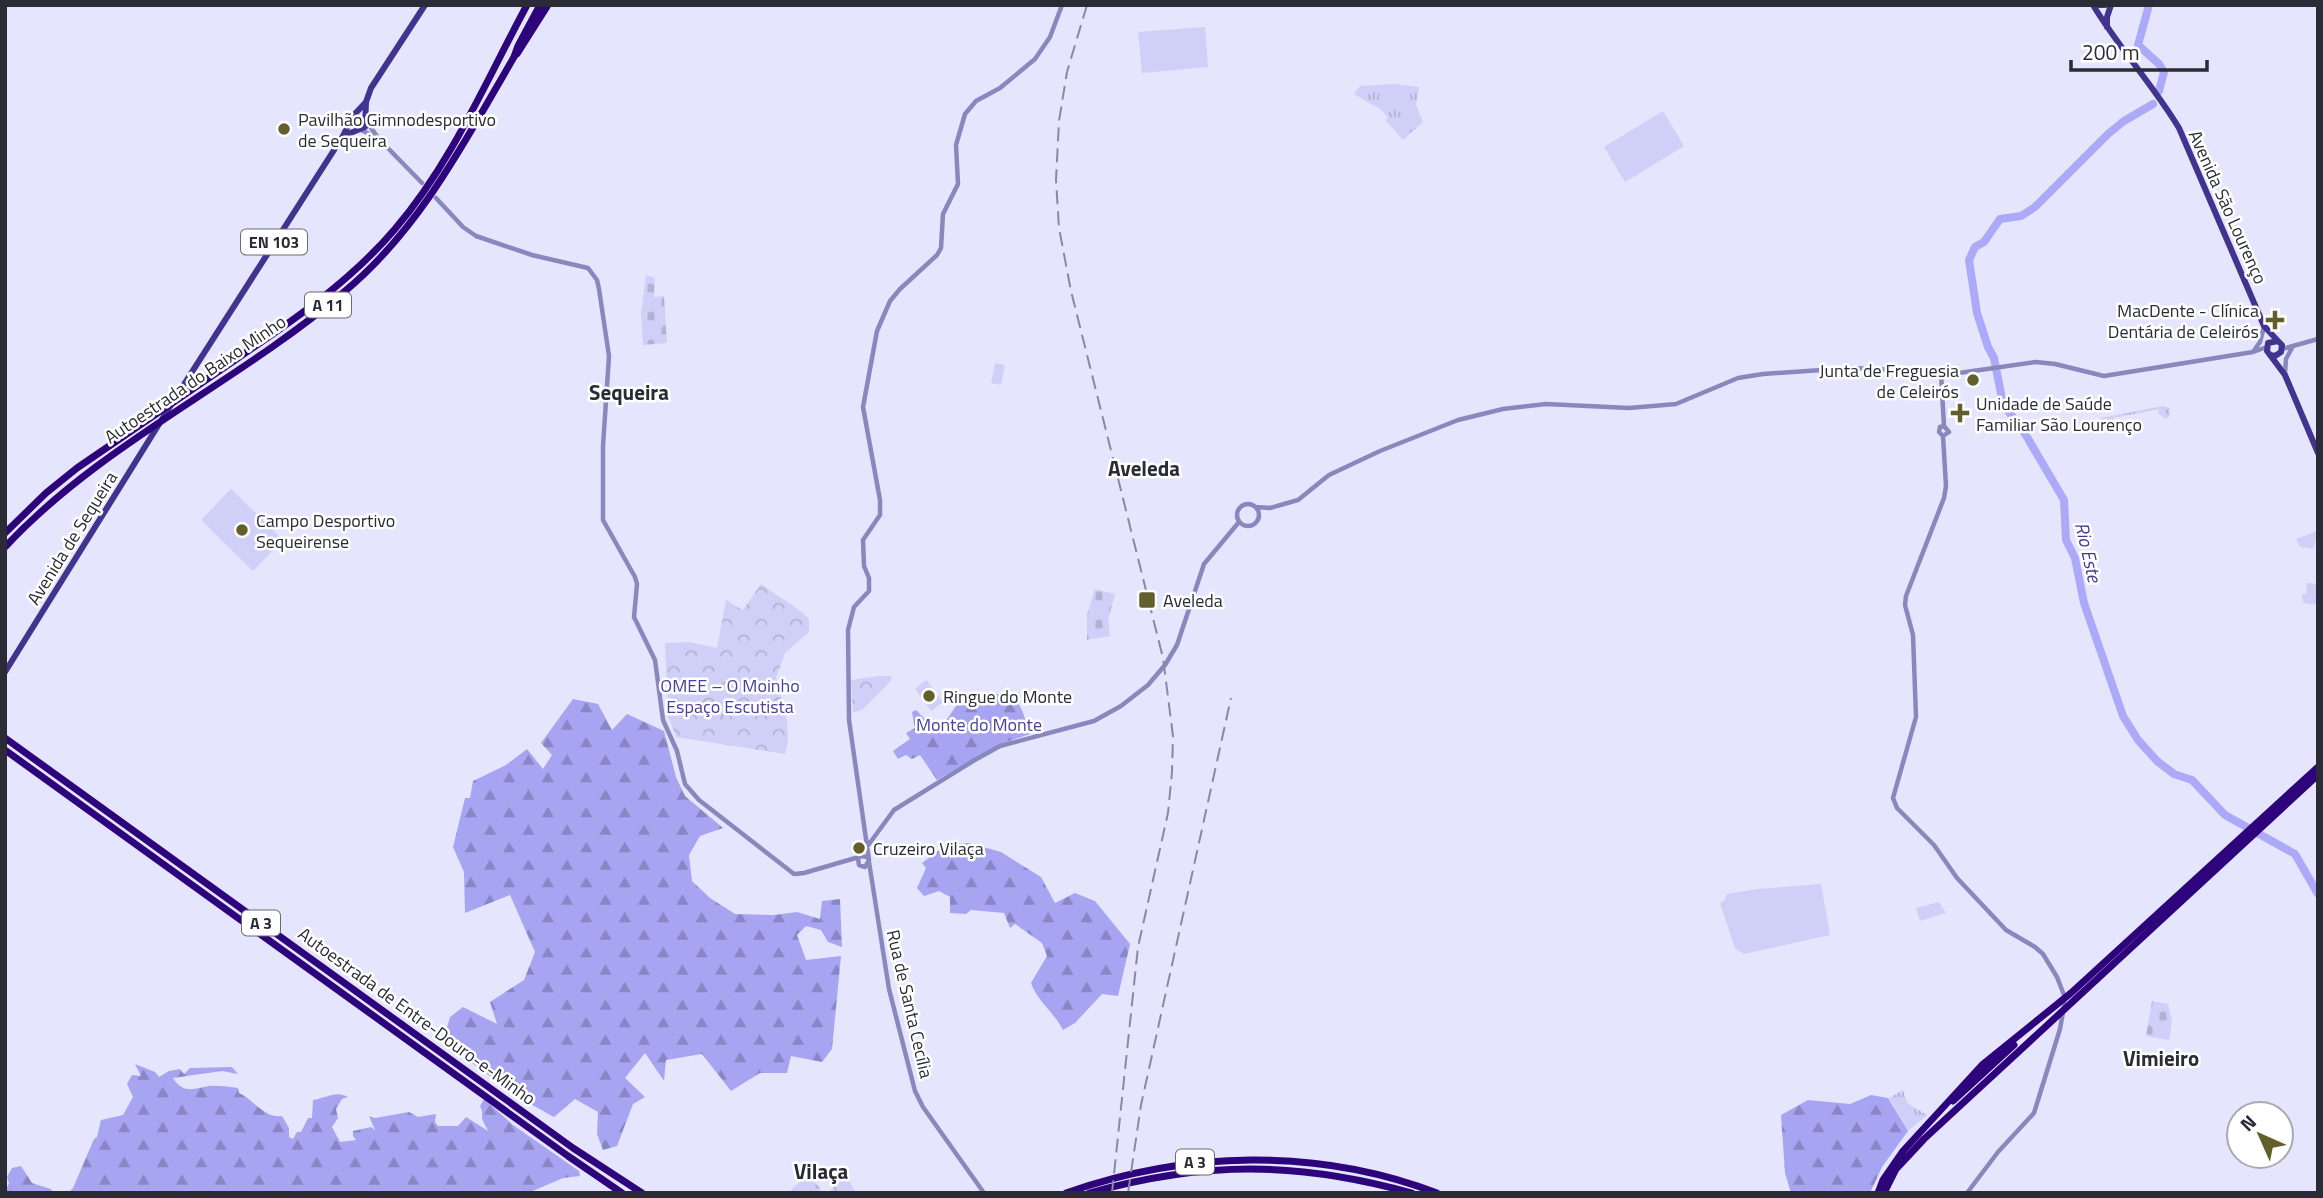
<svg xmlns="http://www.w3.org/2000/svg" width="2323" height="1198" font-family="'Titillium Web',sans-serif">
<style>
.grass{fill:url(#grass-tufts)}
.forest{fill:url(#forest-firs)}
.cemetery{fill:url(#cemetery-stones)}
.park{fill:url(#park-crowns)}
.garden{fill:#cfcff7}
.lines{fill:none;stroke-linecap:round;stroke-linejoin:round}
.river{stroke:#aca9f8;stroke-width:8}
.tertiary{stroke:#8988bc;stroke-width:4.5}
.primary{stroke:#42338f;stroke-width:6}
.motorway{stroke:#2e047d;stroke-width:7}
.rail{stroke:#8a8a9c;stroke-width:2;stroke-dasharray:14 7;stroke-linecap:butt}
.poi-dot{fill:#635f2c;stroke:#fff;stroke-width:2.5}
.labels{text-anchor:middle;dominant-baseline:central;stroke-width:5;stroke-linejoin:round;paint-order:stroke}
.shield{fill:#fff;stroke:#6b6b72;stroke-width:2}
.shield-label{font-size:16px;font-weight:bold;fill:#2b2b35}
.poi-label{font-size:18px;fill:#2b2b35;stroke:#fff;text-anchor:start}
.street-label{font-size:18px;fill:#2b2b35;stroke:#fff}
.park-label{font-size:18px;fill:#4c3f99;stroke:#fff}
.water-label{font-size:19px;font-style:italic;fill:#44368f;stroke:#fff}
.quarter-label{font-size:21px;font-weight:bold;fill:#2b2b35;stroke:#fff}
</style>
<defs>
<pattern id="grass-tufts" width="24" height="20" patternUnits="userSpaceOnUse" patternTransform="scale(1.75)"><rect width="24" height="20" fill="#cfcff7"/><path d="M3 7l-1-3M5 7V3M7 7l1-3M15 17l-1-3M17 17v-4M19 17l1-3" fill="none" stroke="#b2b2d4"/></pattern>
<pattern id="forest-firs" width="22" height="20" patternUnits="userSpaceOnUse" patternTransform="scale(1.75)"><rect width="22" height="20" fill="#a7a4f2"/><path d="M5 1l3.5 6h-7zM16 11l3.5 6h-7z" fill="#8886c5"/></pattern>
<pattern id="cemetery-stones" width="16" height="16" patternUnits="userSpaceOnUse" patternTransform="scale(1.75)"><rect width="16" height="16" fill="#cfcff7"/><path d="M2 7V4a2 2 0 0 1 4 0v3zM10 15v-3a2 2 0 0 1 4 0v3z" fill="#b2b2d4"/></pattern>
<pattern id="park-crowns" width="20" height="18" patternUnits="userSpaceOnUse" patternTransform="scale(1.75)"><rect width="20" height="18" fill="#cfcff7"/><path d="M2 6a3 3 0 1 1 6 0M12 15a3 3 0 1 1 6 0" fill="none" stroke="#b2b2d4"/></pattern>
</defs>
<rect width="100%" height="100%" fill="#e5e5fe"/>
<!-- grass -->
<path class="grass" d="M 1394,84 L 1419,87 L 1416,105 L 1423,122 L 1403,140 L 1385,120 L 1388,118 L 1380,109 L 1354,94 L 1360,86 Z
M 2163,406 L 2170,408 L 2169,416 L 2166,419 L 2158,413 L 2159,409 L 2114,418 L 2106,431 L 2098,428 L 2097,423 L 2101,418 Z
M 1903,1090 L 1907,1103 L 1927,1115 L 1908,1131 L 1889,1098 Z"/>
<!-- forest -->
<path class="forest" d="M 986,692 C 1022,698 1019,701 1030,734 L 1000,744 L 937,780 L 920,755 L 912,759 L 906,755 L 898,759 L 893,751 L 910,739 L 906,733 L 915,728 L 912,712 L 916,710 L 934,728 L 943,725 L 956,706 Z
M 573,699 L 598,704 L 612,730 L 627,714 L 664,731 L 676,777 L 685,796 L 723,828 L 700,836 L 689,855 L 692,881 L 710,898 L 735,914 L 774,915 L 797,912 L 820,919 L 822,901 L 840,899 L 842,947 L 828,942 L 821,930 L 806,926 L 797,935 L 806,960 L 841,956 L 832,1049 L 822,1062 L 791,1056 L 787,1073 L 760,1073 L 731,1091 L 702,1054 L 666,1060 L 664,1081 L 645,1053 L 625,1078 L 645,1097 L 633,1104 L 617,1146 L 603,1150 L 597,1134 L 598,1112 L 575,1099 L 554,1117 L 525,1101 L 443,1042 L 450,1017 L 463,1007 L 497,1024 L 490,1002 L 524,980 L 535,952 L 510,895 L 465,913 L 464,872 L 453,847 L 465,798 L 470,798 L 473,781 L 506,765 L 527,749 L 543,769 L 552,755 L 541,743 Z
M 969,843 L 1001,852 L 1041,877 L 1055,903 L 1075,893 L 1095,901 L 1130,944 L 1118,996 L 1102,994 L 1075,1023 L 1063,1030 C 1054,1012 1037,1001 1031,983 L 1047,956 L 1042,943 L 1015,924 L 1010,928 L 1004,913 L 971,910 L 966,914 L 950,913 L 950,897 L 939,891 L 924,896 L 917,888 L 926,868 L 922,863 L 947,844 Z
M 135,1064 L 155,1072 L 159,1077 L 169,1071 L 180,1069 L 184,1074 L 190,1068 L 232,1067 L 238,1074 L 222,1071 L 173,1078 C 183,1094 194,1089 209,1086 C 219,1085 229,1087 238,1088 L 239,1093 C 253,1099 265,1119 282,1116 L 289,1128 L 289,1137 L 293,1139 L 297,1132 L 301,1132 L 308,1118 L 312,1118 L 313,1100 C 326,1098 336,1090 348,1097 L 342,1099 L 336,1109 L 338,1118 L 332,1127 L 340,1142 L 356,1140 L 353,1136 L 353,1131 L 371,1127 L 375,1130 L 369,1116 L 375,1118 L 409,1112 L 418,1117 L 436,1114 L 435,1122 L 438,1126 L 458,1126 L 466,1117 L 488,1131 L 482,1119 L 482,1111 L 480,1106 L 484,1099 L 513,1125 L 579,1171 L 580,1176 L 563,1178 L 528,1193 L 68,1193 L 73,1188 L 94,1139 L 97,1137 L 101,1120 L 123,1115 L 133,1097 L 127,1084 L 132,1075 L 141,1076 Z
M 1871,1095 L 1888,1098 L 1908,1131 L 1882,1167 L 1870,1193 L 1791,1193 L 1785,1173 L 1781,1115 L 1808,1100 L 1850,1104 Z
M 21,1166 L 32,1183 L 51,1189 L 53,1193 L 5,1193 L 9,1183 L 7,1177 L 12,1168 Z"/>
<!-- cemetery -->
<path class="cemetery" d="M 646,275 L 655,278 L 654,297 L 664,296 L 667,343 L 643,345 L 641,313 Z
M 1095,589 L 1115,594 L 1108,620 L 1110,636 L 1087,640 L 1087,615 Z
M 2152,1001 L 2168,1004 L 2172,1021 L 2169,1040 L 2146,1036 Z
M 807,1175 L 821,1189 L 817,1193 L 788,1193 Z"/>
<!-- park -->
<path class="park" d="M 761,584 L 802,612 L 809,619 L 809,632 L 785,653 L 776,678 L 787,721 L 788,740 L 785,754 L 676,737 L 668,716 L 665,643 L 689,642 L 717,648 L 726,600 L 743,610 Z
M 879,676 L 892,676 L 890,682 L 862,710 L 853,712 L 851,680 Z
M 846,1175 L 856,1193 L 828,1193 Z"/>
<!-- garden -->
<path class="garden" d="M 1205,27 L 1208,67 L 1142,73 L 1138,32 Z
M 1663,111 L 1684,146 L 1625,182 L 1604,147 Z
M 995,363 L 1005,365 L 1001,385 L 991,383 Z
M 231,489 L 283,540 L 253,571 L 201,520 Z
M 2318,531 L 2313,549 L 2300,547 L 2296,539 Z
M 2307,583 L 2318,584 L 2318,605 L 2303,603 L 2302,594 L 2306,594 Z
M 926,680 L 943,702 L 931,711 L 915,689 Z
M 1821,884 L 1830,935 L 1744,954 L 1735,948 L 1720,903 L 1724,901 L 1727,894 L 1757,889 Z
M 1939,902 L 1946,913 L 1920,921 L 1916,908 Z"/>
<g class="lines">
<!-- river -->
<path class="river" d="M 2149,5 L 2138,45 L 2159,64 L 2164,72 L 2159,91
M 2153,104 L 2124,121 L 2108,134 L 2035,207 L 2021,216 L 2000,219 L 1984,242 L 1975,247 L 1969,260 L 1977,313 L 1988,347 L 1994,358 L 2003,404 L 2024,432 L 2064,500 L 2066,540 L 2075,558 L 2084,603 L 2123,716 L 2138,740 L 2157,761 L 2174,774 L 2192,780 L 2225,815 L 2295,854 L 2318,894"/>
<!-- tertiary -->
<path class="tertiary" d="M 366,121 L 379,139 L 422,183
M 361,130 L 378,138
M 436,198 L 463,227 L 476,236 L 532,255 L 588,268 L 597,280 L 599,289 L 609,356 L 603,446 L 603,520 L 635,577 L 637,584 L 634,617 L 655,660 L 663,720 L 677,751 L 685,784 L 699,800 L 794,874 L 804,873 L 859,857
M 2282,349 L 2318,339
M 2253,352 L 2260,342 L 2264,327
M 1941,373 L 1944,426
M 2285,373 L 2286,359 L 2293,346
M 1944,426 L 1940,427 L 1939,432 L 1943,436 L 1946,486 L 1944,498 L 1906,596 L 1905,605 L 1913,635 L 1916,717 L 1893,798 L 1897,808 L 1934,845 L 1957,878 L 2006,930 L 2035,947 L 2043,954 L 2057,977 L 2064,995 L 2064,1007 L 2060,1029 L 2034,1113 L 1998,1152 L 1967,1193
M 1943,436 L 1949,432 L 1944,426
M1237 515a11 11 0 1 1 22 0a11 11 0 1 1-22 0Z
M 1256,507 L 1270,508 L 1298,500 L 1329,475 L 1380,451 L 1458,420 L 1503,409 L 1546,404 L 1629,408 L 1676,404 L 1738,378 L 1763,374 L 1851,368 L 1959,373 L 2036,362 L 2055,364 L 2104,376 L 2253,352 L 2267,347
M 861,856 L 867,857 L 869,860 L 865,867 L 859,865 L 858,859 L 894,810 L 973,761 L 1000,746 L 1094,721 L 1121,706 L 1148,685 L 1165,665 L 1177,645 L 1204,564 L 1239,522
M 869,860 L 849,720 L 848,630 L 854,607 L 869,591 L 869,578 L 864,566 L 863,540 L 880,515 L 880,500 L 863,407 L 877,331 L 890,301 L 900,289 L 937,255 L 941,248 L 943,214 L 958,184 L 956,145 L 965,114 L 976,101 L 1000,88 L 1035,59 L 1050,37 L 1062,5
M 869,862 L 889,989 L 915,1091 L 923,1107 L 984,1193"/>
<!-- primary -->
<path class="primary" d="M 2093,5 C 2119,48 2153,85 2179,128 L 2264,326 L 2278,341
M 2097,5 L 2105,5
M 2107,27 L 2107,17 L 2111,5
M 343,136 L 365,127 L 366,102
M 2270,355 L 2275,356 L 2281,352 L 2282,345 L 2278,341 L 2268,343 L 2267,351 L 2285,375 L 2318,453
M 5,672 L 174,400 L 343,136 L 352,117 L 366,102 L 371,88 L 425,5"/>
<!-- motorway -->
<path class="motorway" d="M 517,54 L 548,5
M 5,533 L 46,493 L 77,468 C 129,432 182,396 235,360 C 292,321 350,282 395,229 C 451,164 486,81 527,5
M 5,547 C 102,443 236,384 344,292 C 420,229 465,141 514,57 L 518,46 L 540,5
M 5,738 L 573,1148 L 642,1193
M 5,750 L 568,1156 L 622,1193
M 1953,1101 L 2014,1045
M 1066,1193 C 1185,1151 1317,1147 1437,1193
M 1089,1193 C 1204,1161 1297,1161 1412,1193
M 1878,1193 L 1883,1180 L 1903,1151 L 1982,1065 L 2071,993 L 2318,767
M 1884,1193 L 1896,1169 L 1924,1139 L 2318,775"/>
<!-- rail -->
<path class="rail" d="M 1087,5 L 1067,72 L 1059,121 L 1056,180 L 1059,228 L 1071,291 L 1163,658 L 1173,736 L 1172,772 L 1168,813 L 1138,947 L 1112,1193
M 1128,1193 L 1141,1105 L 1231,698"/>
</g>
<!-- markers -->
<g class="poi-dot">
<circle cx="284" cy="129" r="7"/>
<path d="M2271.5 309.5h7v7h7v7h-7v7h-7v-7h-7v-7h7z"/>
<circle cx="1973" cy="380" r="7"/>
<path d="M1956.5 402.5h7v7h7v7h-7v7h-7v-7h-7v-7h7z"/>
<circle cx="242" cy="530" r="7"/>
<rect x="1138" y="591" width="18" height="18" rx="3.5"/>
<circle cx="929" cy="696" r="7"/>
<circle cx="859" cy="848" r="7"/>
</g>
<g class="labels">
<!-- shield labels -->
<g class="shield">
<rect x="241" y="229.5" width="66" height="25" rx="5"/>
<rect x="305" y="292.5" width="46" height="25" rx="5"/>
<rect x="242" y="910.5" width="38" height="25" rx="5"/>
<rect x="1176" y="1149.5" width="38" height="25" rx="5"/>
</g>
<g class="shield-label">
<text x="274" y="242">EN 103</text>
<text x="328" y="305">A 11</text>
<text x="261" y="923">A 3</text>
<text x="1195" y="1162">A 3</text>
</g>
<!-- poi labels -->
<g class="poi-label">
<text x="298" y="119">Pavilhão Gimnodesportivo<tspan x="298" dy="21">de Sequeira</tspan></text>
<text x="2259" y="310" text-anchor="end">MacDente - Clínica<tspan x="2259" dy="21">Dentária de Celeirós</tspan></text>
<text x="1959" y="370" text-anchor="end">Junta de Freguesia<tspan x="1959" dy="21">de Celeirós</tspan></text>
<text x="1976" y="403">Unidade de Saúde<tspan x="1976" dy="21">Familiar São Lourenço</tspan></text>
<text x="256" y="520">Campo Desportivo<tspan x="256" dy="21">Sequeirense</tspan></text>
<text x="1163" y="600">Aveleda</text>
<text x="943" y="696">Ringue do Monte</text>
<text x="873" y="848">Cruzeiro Vilaça</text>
</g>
<!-- street labels -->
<g class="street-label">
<text transform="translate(2228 207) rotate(66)">Avenida São Lourenço</text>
<text transform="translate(195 379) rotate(-34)">Autoestrada do Baixo Minho</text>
<text transform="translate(72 538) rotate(-58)">Avenida de Sequeira</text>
<text transform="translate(910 1004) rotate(77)">Rua de Santa Cecília</text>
<text transform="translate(417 1016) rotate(36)">Autoestrada de Entre-Douro-e-Minho</text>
</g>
<!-- park labels -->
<g class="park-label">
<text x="730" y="685">OMEE – O Moinho<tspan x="730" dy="21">Espaço Escutista</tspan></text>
<text x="979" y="724">Monte do Monte</text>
</g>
<!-- water labels -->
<g class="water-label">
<text transform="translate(2089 552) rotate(77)">Rio Este</text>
</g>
<!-- quarter labels -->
<g class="quarter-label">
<text x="629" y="392">Sequeira</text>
<text x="1144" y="468">Aveleda</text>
<text x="2161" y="1058">Vimieiro</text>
<text x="821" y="1171">Vilaça</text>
</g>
</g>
<!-- border -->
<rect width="2323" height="1198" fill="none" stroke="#2b2b35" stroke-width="14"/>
<!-- north arrow -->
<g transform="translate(2260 1135) rotate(315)"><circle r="33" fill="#ffffff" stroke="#aaaaae" stroke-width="2"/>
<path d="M0-5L12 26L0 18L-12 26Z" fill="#635f2c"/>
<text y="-10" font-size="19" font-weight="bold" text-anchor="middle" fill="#2b2b35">N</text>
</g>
<!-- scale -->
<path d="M2071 60v10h136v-10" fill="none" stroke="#2b2b35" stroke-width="3.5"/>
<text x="2082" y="60" font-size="21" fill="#2b2b35" stroke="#ffffff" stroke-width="5" paint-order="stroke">200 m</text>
</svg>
